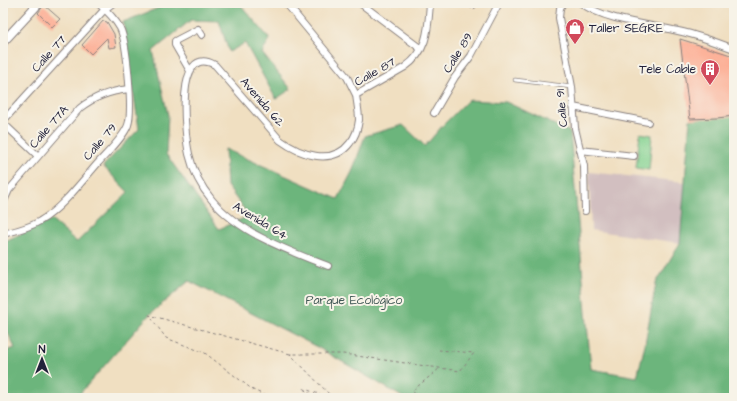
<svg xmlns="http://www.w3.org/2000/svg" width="737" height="401" font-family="'Architects Daughter',sans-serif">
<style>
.industrial{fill:#d2bfc0}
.green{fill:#85d392;stroke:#547a66}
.forest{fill:#6cb57c;stroke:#476c5c}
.building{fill:#fdab91}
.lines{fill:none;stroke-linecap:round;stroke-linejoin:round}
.lane-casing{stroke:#89807e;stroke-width:4.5}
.street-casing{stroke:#89807e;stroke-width:8}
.secondary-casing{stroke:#89807e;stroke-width:10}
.path{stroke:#89807e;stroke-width:1;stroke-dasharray:3 3;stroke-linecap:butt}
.lane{stroke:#fff;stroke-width:3}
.street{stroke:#fff;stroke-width:6}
.secondary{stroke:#fff;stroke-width:8}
.labels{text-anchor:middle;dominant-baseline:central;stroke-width:4;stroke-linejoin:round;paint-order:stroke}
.poi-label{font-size:12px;fill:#22223b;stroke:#f7f3e8;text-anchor:start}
.street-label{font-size:12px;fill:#22223b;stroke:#f7f3e8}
.park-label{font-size:12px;fill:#405755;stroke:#f7f3e8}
</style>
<rect width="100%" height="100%" fill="#f7f3e8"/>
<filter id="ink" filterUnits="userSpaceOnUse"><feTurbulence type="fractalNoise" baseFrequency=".025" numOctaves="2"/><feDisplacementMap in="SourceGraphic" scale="8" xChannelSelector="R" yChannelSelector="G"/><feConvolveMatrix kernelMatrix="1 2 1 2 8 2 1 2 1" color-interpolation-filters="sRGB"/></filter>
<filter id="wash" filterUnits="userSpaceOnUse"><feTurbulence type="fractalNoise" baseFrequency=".012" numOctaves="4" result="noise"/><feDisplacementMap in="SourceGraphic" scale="16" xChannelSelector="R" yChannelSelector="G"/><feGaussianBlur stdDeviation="0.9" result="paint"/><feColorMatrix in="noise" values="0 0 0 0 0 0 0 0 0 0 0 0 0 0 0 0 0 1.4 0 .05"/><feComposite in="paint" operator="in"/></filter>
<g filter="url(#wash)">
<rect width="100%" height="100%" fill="#f0dfc1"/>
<!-- industrial -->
<path class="industrial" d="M 589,172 L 685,182 L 680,243 L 591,230 Z"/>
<!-- green -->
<path class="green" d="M 640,133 L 652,135 L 649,170 L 636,168 Z"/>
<!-- forest -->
<path class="forest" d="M 171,3 L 239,3 L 270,39 L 262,53 L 291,89 L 276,99 L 245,43 L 229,52 L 219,21 L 191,20 L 153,51 L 168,115 L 166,154 L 219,229 L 249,216 L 227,186 L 225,149 L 338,199 L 352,172 L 365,136 L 403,125 L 425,146 L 444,124 L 468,100 L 506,102 L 570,132 L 591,369 L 637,377 L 644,349 L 656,283 L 680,243 L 690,119 L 734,115 L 734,398 L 404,398 L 319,348 L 189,281 L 149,315 L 76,398 L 3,398 L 3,352 L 15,348 L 3,323 L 3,242 L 51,220 L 77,242 L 128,192 L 103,166 L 139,129 L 123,22 Z"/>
<g id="blocks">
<!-- building -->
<path class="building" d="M 44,5 L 60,19 L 52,27 L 38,13 Z
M 103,21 L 107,22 L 114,34 L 116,47 L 109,48 L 107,38 L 91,54 L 82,45 Z
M 680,39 L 734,56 L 734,116 L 717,118 L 690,119 Z"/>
</g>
</g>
<g filter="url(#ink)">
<use href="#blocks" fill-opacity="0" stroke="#89807e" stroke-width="1"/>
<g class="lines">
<defs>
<path id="lane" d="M 515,80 L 572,87"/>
<path id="street" d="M 286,3 L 347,77 L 356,95
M 360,3 L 421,49
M 469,3 L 473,5
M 563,3 L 560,8 L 559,18 L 572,87 L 575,128 L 584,166 L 585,211
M 581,3 C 606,21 648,24 678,31 C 697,35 716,42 734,49
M 190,71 L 175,45 L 175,41 L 198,29 L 202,35
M 573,107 L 648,122
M 434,113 L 455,77 L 471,56 L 499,3
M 3,121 L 105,9 L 113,3
M 3,123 L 38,156
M 580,150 L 634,156
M 3,203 L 9,190 L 80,108 C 95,96 111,91 129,89
M 3,234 C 15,231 29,228 40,221 C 61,209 82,181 98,163 C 107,153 124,137 128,125 C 133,110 127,42 120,28 C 115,19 106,10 98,3
M 328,266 C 289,251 239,233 212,200 C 201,187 193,171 189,154 C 185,136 174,42 215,65 L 280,140 C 299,154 332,167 350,143 C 355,137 358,128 359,120 C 359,112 357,103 356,95 L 405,67 C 428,51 428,29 430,3"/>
<path id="secondary" d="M 3,42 L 39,3"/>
</defs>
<!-- lane casing -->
<use href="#lane" class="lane-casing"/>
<!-- street casing -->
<use href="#street" class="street-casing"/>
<!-- secondary casing -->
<use href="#secondary" class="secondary-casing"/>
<!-- path -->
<path class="path" d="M 271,398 L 253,390 L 205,353 L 166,338 L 149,315 L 290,354
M 316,398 L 302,388 L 330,398
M 333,398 L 290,354 L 343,354 L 460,371 L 474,353 L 439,350
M 420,398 L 412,391 L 440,368"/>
<!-- lane -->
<use href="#lane" class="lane"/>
<!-- street -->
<use href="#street" class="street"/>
<!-- secondary -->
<use href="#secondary" class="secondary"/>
</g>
</g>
<!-- icons -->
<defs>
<symbol id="shop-pin" viewBox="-11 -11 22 30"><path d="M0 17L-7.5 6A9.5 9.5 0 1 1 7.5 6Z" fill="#d1495b" stroke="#f7f3e8"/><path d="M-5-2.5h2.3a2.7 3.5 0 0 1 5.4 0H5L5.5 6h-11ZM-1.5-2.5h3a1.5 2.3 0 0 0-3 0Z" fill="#fff"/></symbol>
<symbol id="building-pin" viewBox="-11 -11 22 30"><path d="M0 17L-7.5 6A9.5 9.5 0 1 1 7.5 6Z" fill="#d1495b" stroke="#f7f3e8"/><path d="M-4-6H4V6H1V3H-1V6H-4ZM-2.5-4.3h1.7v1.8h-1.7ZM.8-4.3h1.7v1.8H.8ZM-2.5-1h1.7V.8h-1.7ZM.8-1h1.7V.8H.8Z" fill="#fff"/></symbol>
</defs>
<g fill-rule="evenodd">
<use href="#shop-pin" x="564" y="17" width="22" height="30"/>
<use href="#building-pin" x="699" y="58" width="22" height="30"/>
</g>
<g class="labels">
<!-- poi labels -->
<g class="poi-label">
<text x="589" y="28">Taller SEGRE</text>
<text x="696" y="69" text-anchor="end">Tele Cable</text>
</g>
<!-- street labels -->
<g class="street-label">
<text transform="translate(458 53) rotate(-58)">Calle 89</text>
<text transform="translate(49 54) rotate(-48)">Calle 77</text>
<text transform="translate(375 72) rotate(-30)">Calle 87</text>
<text transform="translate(262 102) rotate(49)">Avenida 62</text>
<text transform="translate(562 108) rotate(-95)">Calle 91</text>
<text transform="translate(49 127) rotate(-49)">Calle 77A</text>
<text transform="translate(100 142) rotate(-50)">Calle 79</text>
<text transform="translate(260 221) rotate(31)">Avenida 64</text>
</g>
<!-- park labels -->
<g class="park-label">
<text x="354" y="300">Parque Ecológico</text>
</g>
</g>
<!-- margin -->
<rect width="737" height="401" fill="none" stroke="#f7f3e8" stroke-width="16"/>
<!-- north arrow -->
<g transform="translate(42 359)" stroke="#f7f3e8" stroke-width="3" paint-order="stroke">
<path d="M0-3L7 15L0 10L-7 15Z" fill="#22223b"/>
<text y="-6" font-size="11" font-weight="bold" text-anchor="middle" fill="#22223b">N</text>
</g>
</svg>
